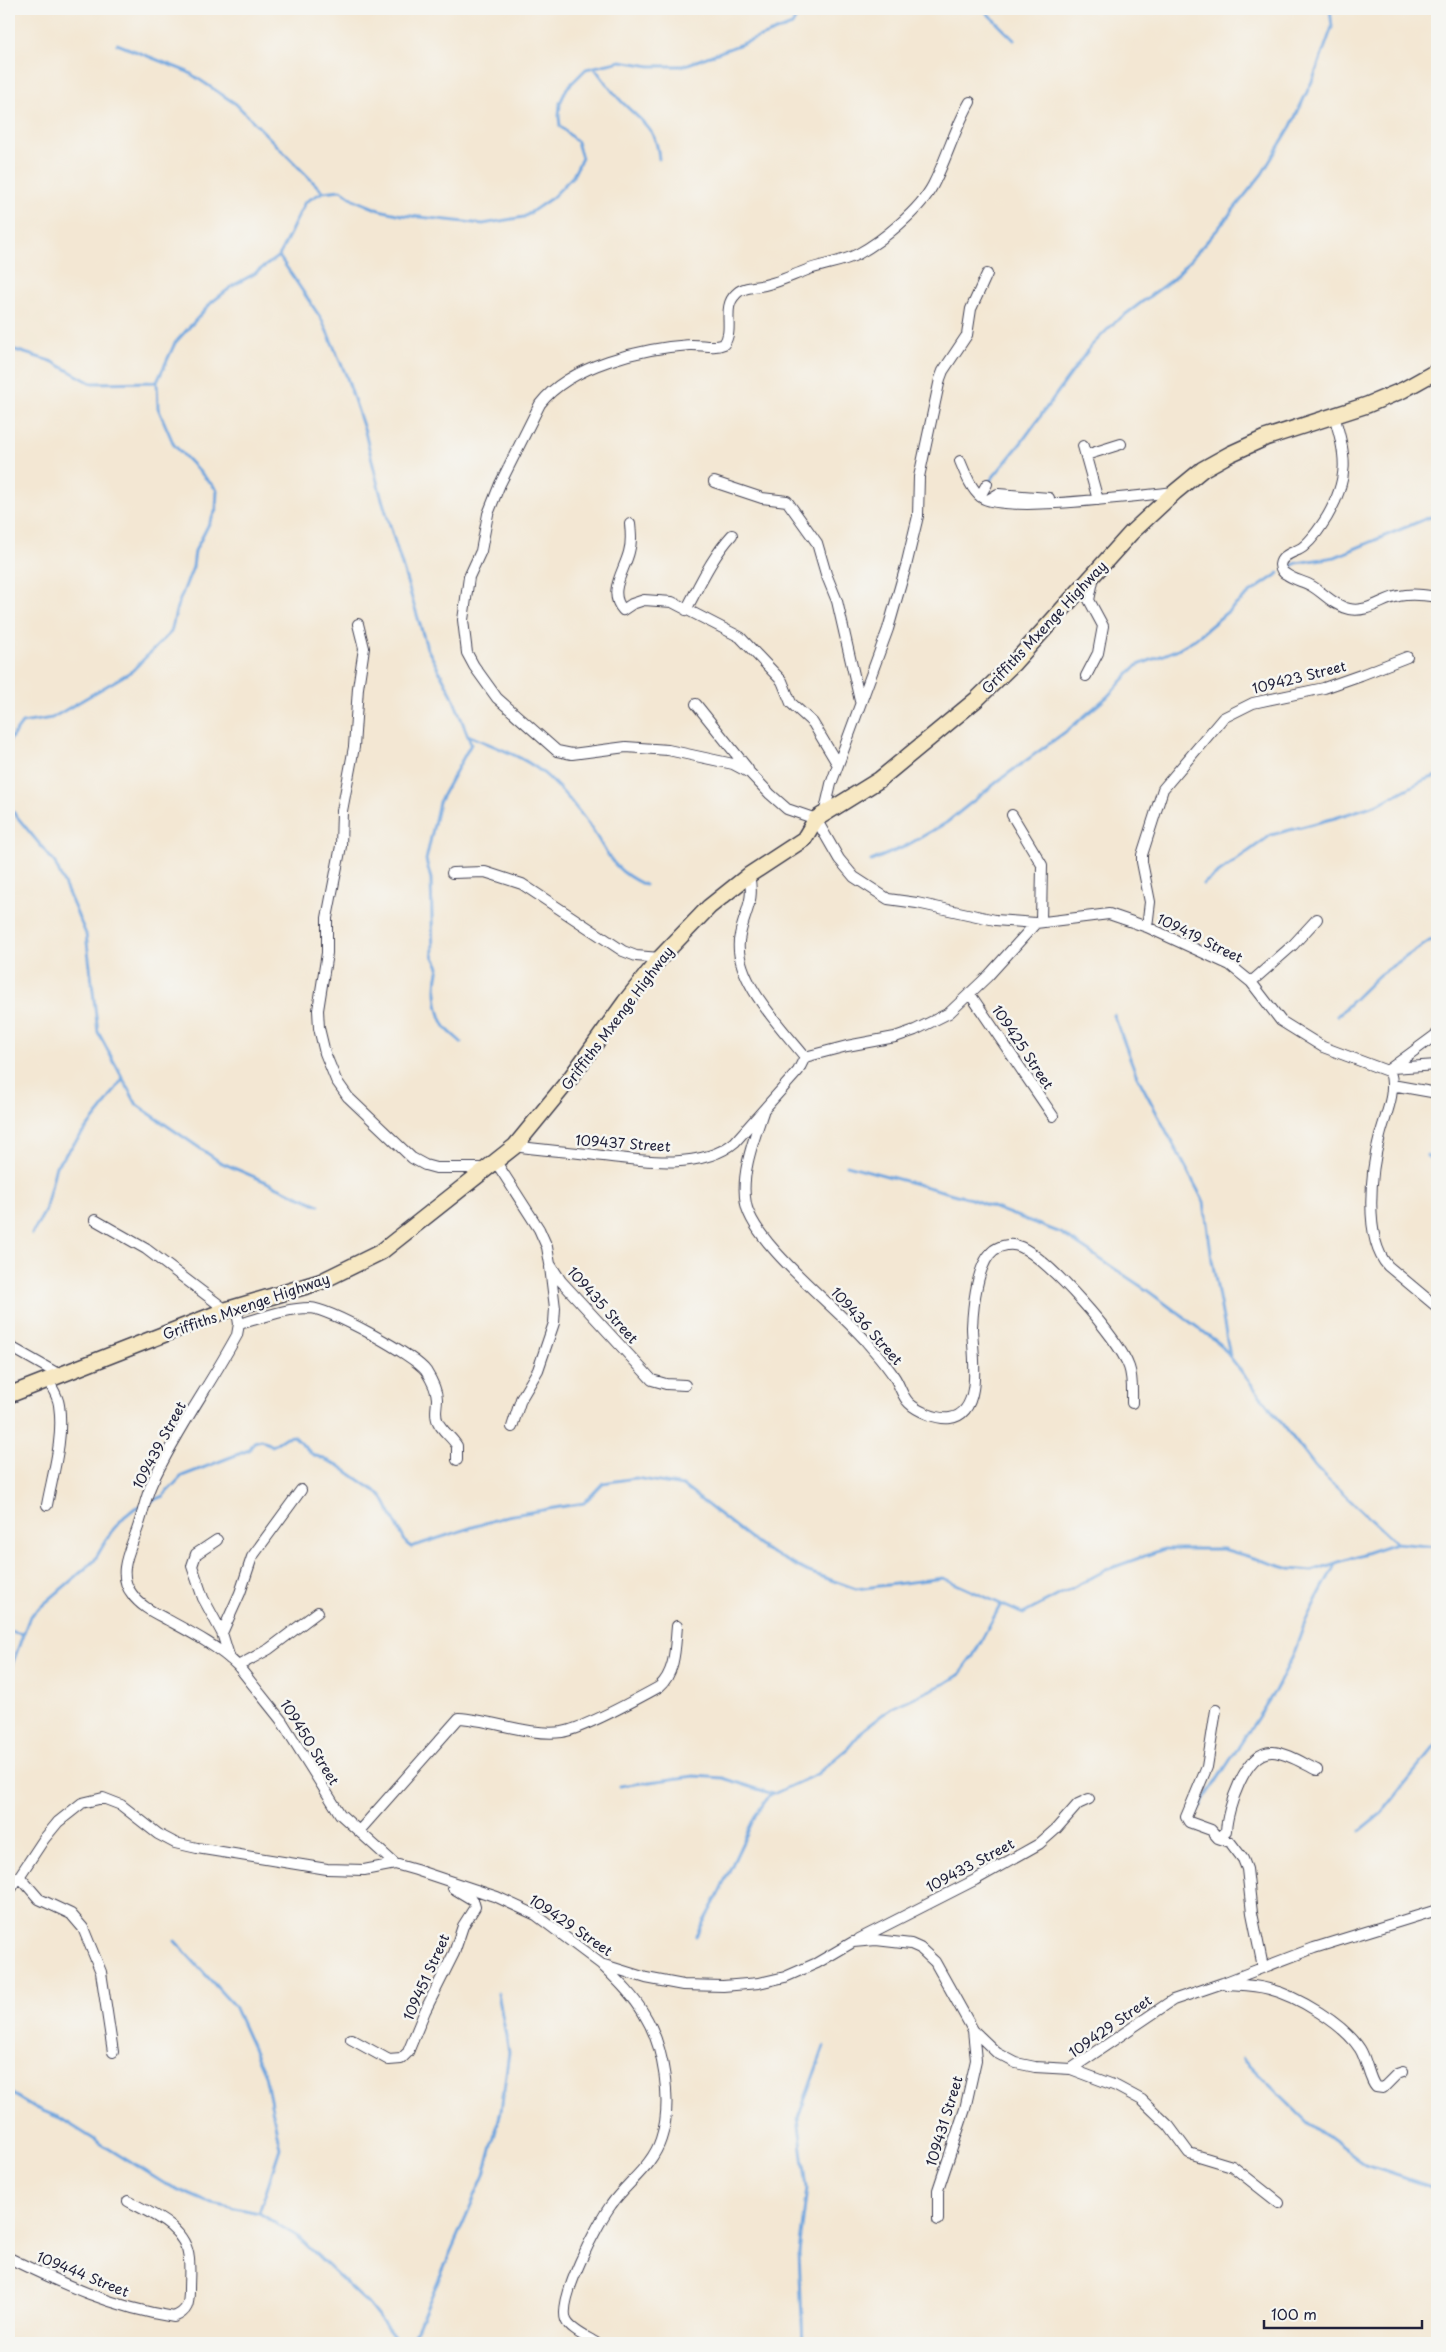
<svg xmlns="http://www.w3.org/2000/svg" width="1446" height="2352" font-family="'Playpen Sans',sans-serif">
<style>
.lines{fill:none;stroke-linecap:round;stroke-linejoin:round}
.stream{stroke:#71a6de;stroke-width:3}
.street-casing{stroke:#414052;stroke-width:12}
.secondary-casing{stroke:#414052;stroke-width:18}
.street{stroke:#fff;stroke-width:10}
.secondary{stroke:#f7e8c3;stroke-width:15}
.labels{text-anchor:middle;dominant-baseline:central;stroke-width:5;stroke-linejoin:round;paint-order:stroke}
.street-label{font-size:14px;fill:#22223b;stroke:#f6f6f2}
</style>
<rect width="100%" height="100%" fill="#f6f6f2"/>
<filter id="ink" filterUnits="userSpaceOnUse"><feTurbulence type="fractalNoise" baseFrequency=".02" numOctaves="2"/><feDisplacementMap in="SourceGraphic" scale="10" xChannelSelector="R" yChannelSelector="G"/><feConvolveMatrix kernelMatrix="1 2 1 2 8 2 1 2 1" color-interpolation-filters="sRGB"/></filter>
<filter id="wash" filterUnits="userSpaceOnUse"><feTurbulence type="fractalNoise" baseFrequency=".0096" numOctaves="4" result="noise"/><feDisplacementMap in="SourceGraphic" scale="20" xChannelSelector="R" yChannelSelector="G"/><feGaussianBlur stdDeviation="1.12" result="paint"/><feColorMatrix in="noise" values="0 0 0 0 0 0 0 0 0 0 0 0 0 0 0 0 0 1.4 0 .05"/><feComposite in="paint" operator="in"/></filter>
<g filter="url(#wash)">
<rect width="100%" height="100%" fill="#f3e7d3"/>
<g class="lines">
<!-- stream -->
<path class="stream" d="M 983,9 L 1014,40
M 117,44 L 188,72 L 236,104 L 323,192
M 594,67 C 603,79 612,92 623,103 C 643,123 657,129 659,159
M 279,256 L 322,320 L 346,375 L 365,432 L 379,489 L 427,648 L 452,695 L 471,744 L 439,802 L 426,860 L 431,879 L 433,955 L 439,967 C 434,985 435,1008 444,1025 C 447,1031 456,1037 461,1042
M 9,348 L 53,362 L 91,383 L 157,382
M 989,482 L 1021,443 L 1091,346 L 1114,323 L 1174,278 L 1217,230 L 1262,174 L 1291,126 L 1314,77 L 1332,27 L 1330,9
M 1285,569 L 1297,563 L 1335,557 L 1430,517 L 1437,518
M 468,735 C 496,748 525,756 549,778 C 564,792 577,808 589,825 C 609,854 610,869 645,885
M 9,741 L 22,723 L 52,718 L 132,671 L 171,632 L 177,607 L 193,567 L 195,551 L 216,510 L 217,490 L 174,445 L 158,408 L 157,382 L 175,343 L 212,302 L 234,285 L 254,274 L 279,256 L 305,202 L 323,192 L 341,190 L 355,200 L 379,210 L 402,215 L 483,224 L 524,217 L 553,197 L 573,176 L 582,158 L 577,142 L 560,126 L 559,117 L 560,103 L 567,88 L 586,69 L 621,61 L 650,66 L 683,66 L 792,25 L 801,9
M 9,807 L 55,863 L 86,934 L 98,1032 L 137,1105 L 220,1162 L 319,1205
M 871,861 L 904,847 L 946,823 L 1002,778 L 1068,730 L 1107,697 L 1136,666 L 1176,650 L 1195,639 L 1250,593 L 1279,573
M 1203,884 L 1271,835 L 1335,818 L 1378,804 L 1424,780 L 1437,776
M 1114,1015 L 1136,1074 L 1204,1202 L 1212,1260 L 1230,1356
M 1337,1016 L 1379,975 L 1437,936
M 1427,1156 L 1437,1163
M 847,1165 L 971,1199 L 1061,1233 L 1148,1291 L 1220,1344 L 1318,1470 L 1396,1543
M 32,1234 L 45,1211 L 56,1166 L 102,1109 L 123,1078
M 9,1631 L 23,1634
M 9,1673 L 30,1616 L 94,1561 L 111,1532 L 124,1517 L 135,1508 L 163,1496 L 182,1476 L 249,1450 L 254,1442 L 261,1440 L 272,1446 L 286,1437 L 294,1436 L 312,1454 L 338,1465 L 382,1496 L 406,1543 L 411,1547 L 507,1516 L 584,1503 L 603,1483 L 636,1478 L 683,1486 L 764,1549 L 806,1571 L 856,1589 L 943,1578 L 1023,1614 L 1106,1570 L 1164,1549 L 1223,1549 L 1290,1569 L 1312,1571 L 1396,1543 L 1437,1547
M 620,1786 L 694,1776 L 723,1778 L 773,1794
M 1195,1814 L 1275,1691 L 1293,1656 L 1304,1625 L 1316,1600 L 1336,1563
M 1360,1830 L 1381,1813 L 1437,1744
M 696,1936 L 717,1897 L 755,1816 L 769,1796 L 817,1774 L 848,1748 L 864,1729 L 891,1708 L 946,1683 L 959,1675 L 973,1656 L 1001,1604
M 175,1941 L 234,2006 L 265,2075 L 280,2148 L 259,2213
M 1243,2059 L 1308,2123 L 1366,2165 L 1437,2189
M 9,2092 L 36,2108 L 60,2118 L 165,2184 L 207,2202 L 259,2213 L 298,2237 L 367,2303 L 399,2343
M 411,2343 L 484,2175 L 501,2111 L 509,2052 L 498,1993
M 803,2343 L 799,2253 L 807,2188 L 798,2118 L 824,2047"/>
</g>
</g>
<g filter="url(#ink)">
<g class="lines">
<defs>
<path id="street" d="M 970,102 C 954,130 947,158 933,185 C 920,210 882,241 858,254 C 843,262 823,264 807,270 C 788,277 773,285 753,287 C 747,288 740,289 736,294 C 721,308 735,329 724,344 C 713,349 701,344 690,345 C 643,348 570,365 540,404 L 500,484 L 488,514 L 481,551 L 469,577 L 463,620 L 467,653 L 474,666 L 497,698 L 557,751 L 572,754 L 626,747 L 668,750 L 733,764 L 750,773 L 770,794 L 787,809 L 816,819 L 839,859 L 854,877 L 888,899 L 917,903 L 995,920 L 1036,923
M 1334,416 C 1347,456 1349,479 1327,517 C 1320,528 1313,539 1303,547 C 1297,552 1281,554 1280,565 C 1280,568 1283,573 1286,574 C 1292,579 1302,581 1310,585 C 1323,592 1334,606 1349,609 C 1368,613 1382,599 1399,596 C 1412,593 1425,595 1437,597
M 1083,446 L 1098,500
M 1086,455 L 1121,444
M 960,461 C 965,473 971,489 981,497 C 1001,514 1143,495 1175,492
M 714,482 L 762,498 L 787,501 L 817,543 L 826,574 L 837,601 L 860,701
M 980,496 L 987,484
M 988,500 L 998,494 L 1049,498
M 630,524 C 631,534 632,542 629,552 C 624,572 607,592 623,610 L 632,604 L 644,600 L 672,602 L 740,637 L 782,681 L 791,703 L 813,723 L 838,765
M 686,610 C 700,584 712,557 732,535
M 358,624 L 364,648 L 358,688 L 354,747 L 342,811 L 341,846 L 327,918 L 327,953 L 318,1010 L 319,1028 L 325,1053 L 336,1080 L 348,1097 L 412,1158 L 425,1165 L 436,1168 L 487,1168
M 1086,676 L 1098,653 L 1103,626 L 1089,600 L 1094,576
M 696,704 L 748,769
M 820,814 L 825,810 L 831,784 L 888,629 L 906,566 L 918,516 L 919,477 L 940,379 L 943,371 L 967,335 L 971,309 L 987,274
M 1012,815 L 1042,865 L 1041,922
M 452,873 L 485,872 L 522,884 L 623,951 L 636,956 L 660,958
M 749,875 C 755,902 745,910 740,935 C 730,976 781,1027 805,1057
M 1147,927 L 1150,902 L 1142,862 L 1142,855 L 1163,789 L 1223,718 L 1253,703 L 1324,688 L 1361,675 L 1407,657
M 1251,982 L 1293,945 L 1317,919
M 970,994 L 1053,1116
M 1392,1068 L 1437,1065
M 1388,1070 L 1437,1034
M 1392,1085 L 1437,1093
M 763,1112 C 754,1139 740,1175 746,1204 C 754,1244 835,1306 865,1340 C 875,1352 887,1365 895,1378 C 900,1386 902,1396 909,1403 C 917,1411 938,1420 950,1418 C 985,1413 972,1349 972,1327 C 973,1307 977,1263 994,1250 C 1001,1245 1012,1243 1021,1247 C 1049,1260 1118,1337 1129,1367 C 1133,1378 1132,1391 1132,1403
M 515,1146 C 539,1150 562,1151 587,1154 C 630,1159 699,1173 735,1142 L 798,1071 L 805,1057 L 847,1046 L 895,1037 L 915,1030 L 949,1013 L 988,976 L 1036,923 L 1109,914 L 1147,927 L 1230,965 L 1251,982 L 1281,1021 L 1323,1047 L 1390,1072 C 1397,1092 1385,1116 1380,1136 C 1371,1169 1363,1238 1388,1266 L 1437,1307
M 496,1162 L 539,1229 L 547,1247 L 550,1264 L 561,1281 L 652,1380 L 666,1384 L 685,1385
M 95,1220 L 146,1249 L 226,1310
M 236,1306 L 239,1324 L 237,1335 C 210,1385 176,1431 152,1483 C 145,1498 143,1514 137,1530 C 130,1550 116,1574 132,1594 C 141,1607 155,1613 168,1620 C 192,1633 219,1647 238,1666 L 281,1720 L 340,1814 L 395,1864
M 239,1324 C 261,1318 286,1308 310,1308 C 330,1309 414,1355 426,1371 C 431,1379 437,1391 437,1399 C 437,1407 434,1415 438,1422 C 442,1431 452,1437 457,1446 L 457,1460
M 9,1346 L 60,1375
M 512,1427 L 521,1399 L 538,1370 L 554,1323 L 555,1308 L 550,1267
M 47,1505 C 53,1473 64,1438 59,1405 C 58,1396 52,1388 48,1380
M 217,1540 L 196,1554 L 192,1566 L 203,1598 L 222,1633 L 230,1659
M 222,1633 L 240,1593 L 252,1557 L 301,1490
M 238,1666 L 269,1649 L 318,1612
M 1216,1710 L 1207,1767 L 1186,1817 L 1189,1822 L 1211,1830 L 1218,1838 L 1230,1842 L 1243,1859 L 1247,1869 L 1252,1913 L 1263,1967
M 359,1831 L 459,1718 C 493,1720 527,1736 562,1732 C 583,1729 639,1698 659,1687 C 676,1672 675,1646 677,1626
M 1218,1838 L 1226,1831 C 1227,1810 1245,1750 1273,1752 C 1288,1753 1304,1764 1317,1770
M 19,1876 L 39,1899 L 71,1914 L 83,1928 L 101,1972 L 113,2052
M 9,1892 L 44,1839 L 58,1822 L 82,1803 L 103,1798 L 121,1805 L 158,1834 L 175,1843 L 197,1848 L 327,1869 L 364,1870 L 395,1864 L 416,1870 L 497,1897 L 536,1915 L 601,1964 L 646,1978 L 683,1985 L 723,1986 L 759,1983 L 785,1977 L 817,1963 L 853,1942 L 876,1940 L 911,1944 L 920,1948 L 935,1962 L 973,2030 L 997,2053 L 1016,2063 L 1035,2067 L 1071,2069 L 1173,2000 L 1223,1983 L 1314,1948 L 1437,1910
M 859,1939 L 975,1880 L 1039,1844 L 1056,1829 L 1078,1804 L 1089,1799
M 1227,1984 C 1241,1985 1255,1985 1269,1989 C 1297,1996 1344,2024 1360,2049 C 1367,2060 1369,2080 1376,2087 L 1383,2088 L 1397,2074 L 1403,2072
M 351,2039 L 389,2060 L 401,2059 L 408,2052 L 425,2011 L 454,1953 L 463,1926 L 475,1907 L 473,1900 L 453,1888
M 1071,2069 L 1116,2086 L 1142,2100 L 1169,2126 L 1189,2153 L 1232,2166 L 1279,2203
M 938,2220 L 938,2190 L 965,2109 L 976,2060 L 973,2030
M 9,2258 C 62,2284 115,2308 174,2317 C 188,2311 189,2304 189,2290 C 189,2280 190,2269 189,2259 C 186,2227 152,2214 128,2201
M 596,2343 C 587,2337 570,2330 566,2320 C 558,2299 597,2224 611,2205 C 627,2182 652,2167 661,2139 C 673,2103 664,2046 644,2014 C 633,1995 617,1980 602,1965"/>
<path id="secondary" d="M 9,1395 L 226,1310 L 320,1282 L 381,1252 L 515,1146 L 569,1080 L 625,1002 L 660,958 L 709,907 L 749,875 L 804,839 L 816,819 L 879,780 L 977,699 L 1014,663 L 1131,533 L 1175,492 L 1203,469 L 1230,454 L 1265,438 L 1367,405 L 1403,390 L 1437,371"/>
</defs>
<!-- street casing -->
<use href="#street" class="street-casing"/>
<!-- secondary casing -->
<use href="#secondary" class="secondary-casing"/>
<!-- street -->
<use href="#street" class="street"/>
<!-- secondary -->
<use href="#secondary" class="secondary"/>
</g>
</g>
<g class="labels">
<!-- street labels -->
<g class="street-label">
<text transform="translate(1044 627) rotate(-47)">Griffiths Mxenge Highway</text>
<text transform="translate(1299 677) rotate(-14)">109423 Street</text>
<text transform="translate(1200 938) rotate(26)">109419 Street</text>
<text transform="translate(617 1018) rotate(-53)">Griffiths Mxenge Highway</text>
<text transform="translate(1023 1047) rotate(56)">109425 Street</text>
<text transform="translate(623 1143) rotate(4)">109437 Street</text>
<text transform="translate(603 1305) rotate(48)">109435 Street</text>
<text transform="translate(246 1306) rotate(-19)">Griffiths Mxenge Highway</text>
<text transform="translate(867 1326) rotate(48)">109436 Street</text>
<text transform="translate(159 1445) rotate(-62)">109439 Street</text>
<text transform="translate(310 1742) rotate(58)">109450 Street</text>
<text transform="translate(970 1865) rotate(-28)">109433 Street</text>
<text transform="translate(571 1925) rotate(34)">109429 Street</text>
<text transform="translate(426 1977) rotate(-66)">109451 Street</text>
<text transform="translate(1110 2026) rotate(-35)">109429 Street</text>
<text transform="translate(944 2121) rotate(-73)">109431 Street</text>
<text transform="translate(83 2274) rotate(22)">109444 Street</text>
</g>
</g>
<!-- margin -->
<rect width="1446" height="2352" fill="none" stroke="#f6f6f2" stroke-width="30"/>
<!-- scale -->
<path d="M1264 2320v8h158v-8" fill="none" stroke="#22223b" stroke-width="2.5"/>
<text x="1271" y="2320" font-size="15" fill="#22223b" stroke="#f6f6f2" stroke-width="4" paint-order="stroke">100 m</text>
</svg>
